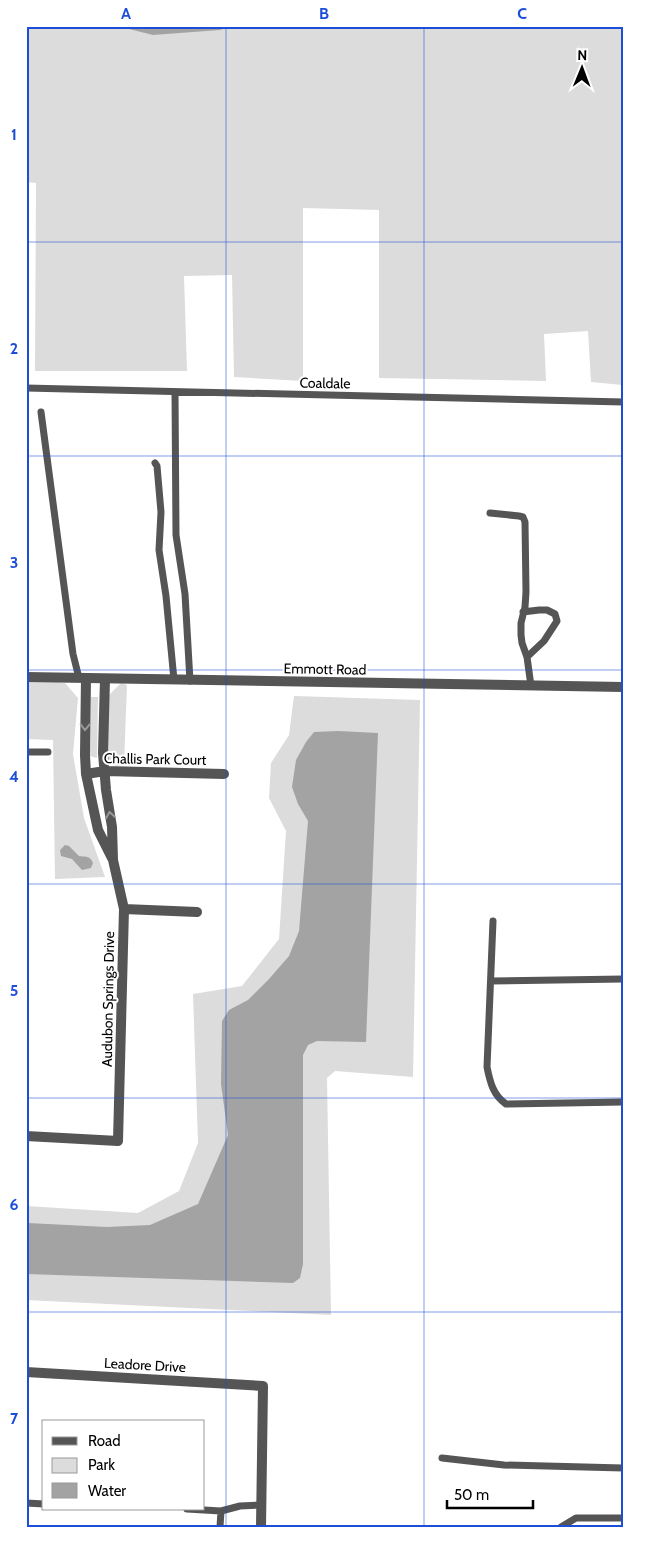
<svg xmlns="http://www.w3.org/2000/svg" width="649" height="1553" font-family="Cabin,sans-serif">
<style>
.green{fill:#dcdcdc}
.water{fill:#a3a3a3}
.lines{fill:none;stroke-linecap:round;stroke-linejoin:round}
.service{stroke:#555;stroke-width:7}
.minor{stroke:#555;stroke-width:10}
.tertiary{stroke:#555;stroke-width:10}
.oneway{stroke:#999}
.grid{fill:none;stroke:#1d4ed8;stroke-width:1;stroke-opacity:0.55}
.labels{text-anchor:middle;dominant-baseline:central;stroke-width:4;stroke-linejoin:round;paint-order:stroke}
.street-label{font-size:14px;fill:#000;stroke:#fff}
.neatline{fill:none;stroke:#1d4ed8;stroke-width:2}
.grid-label{font-size:16px;text-anchor:middle;font-weight:bold;fill:#1d4ed8}
</style>
<rect width="100%" height="100%" fill="#fff"/>
<!-- green -->
<path class="green" d="M 26,26 L 623,26 L 623,385 L 591,382 L 588,331 L 544,334 L 546,381 L 379,378 L 379,210 L 303,208 L 303,381 L 234,377 L 232,275 L 184,276 L 187,371 L 35,371 L 36,183 L 26,182 Z
M 26,678 L 65,683 L 78,698 L 73,754 L 84,818 L 105,877 L 55,879 L 53,740 L 26,739 Z
M 121,683 L 127,685 L 124,765 L 116,766 L 107,757 L 109,695 Z
M 294,696 L 420,700 L 413,1077 L 335,1071 L 327,1078 L 331,1315 L 26,1300 L 26,1206 L 138,1213 L 179,1191 L 198,1143 L 193,994 L 242,986 L 279,939 L 286,831 L 269,798 L 271,763 L 289,735 Z
M 91,697 L 98,697 L 97,758 L 90,756 Z"/>
<!-- water -->
<path class="water" d="M 117,26 L 231,26 L 220,30 L 153,35 Z
M 338,731 L 378,733 L 366,1042 L 317,1041 L 308,1045 L 303,1055 L 303,1264 L 300,1278 L 293,1283 L 26,1274 L 26,1225 L 28,1223 L 107,1227 L 150,1225 L 198,1204 L 228,1135 L 221,1084 L 222,1021 L 229,1010 L 248,1000 L 269,979 L 289,956 L 299,931 L 308,821 L 298,804 L 292,787 L 296,760 L 306,742 L 314,732 Z
M 65,845 L 69,846 L 79,856 C 85,857 90,855 93,863 L 91,868 L 82,870 L 72,859 L 61,856 L 60,850 Z"/>
<g class="lines">
<!-- service -->
<path class="service" d="M 26,388 L 623,402
M 175,392 L 176,535 L 185,594 L 190,681
M 41,412 L 73,654 L 79,678
M 155,463 L 157,466 L 161,512 L 159,550 L 166,596 L 174,680
M 490,513 L 519,516 L 523,517 L 525,522 L 526,592 L 525,607 L 521,623 L 521,635 L 522,643 L 527,657 L 531,686
M 523,612 L 539,610 L 547,610 L 555,614 L 557,621 L 544,641 L 527,657
M 26,752 L 48,752
M 493,921 L 487,1067 C 490,1082 493,1095 506,1104 L 623,1102
M 491,981 L 623,979
M 442,1458 L 504,1465 L 623,1468
M 26,1503 L 44,1504
M 187,1509 L 221,1511 L 220,1527
M 221,1511 L 240,1506 L 262,1505
M 561,1527 L 576,1518 L 623,1518"/>
<!-- minor -->
<path class="minor" d="M 86,678 L 85,755 L 86,774 L 98,830 L 112,858
M 86,774 L 105,771 L 224,774
M 124,909 L 197,912
M 26,1136 L 118,1141 L 124,909 L 113,860 L 112,827 L 106,790 L 103,753 L 105,679
M 26,1372 L 263,1386 L 261,1527"/>
<!-- tertiary -->
<path class="tertiary" d="M 26,677 L 623,687"/>
</g>
<!-- one-way arrows -->
<defs><path id="oneway-chevron" d="M-2-3.5L2.5 0L-2 3.5" fill="none" stroke-width="1.6" stroke-linecap="round" stroke-linejoin="round" transform="scale(1.25)"/></defs>
<g class="oneway">
<use href="#oneway-chevron" transform="translate(85 727) rotate(91)"/>
<use href="#oneway-chevron" transform="translate(110 815) rotate(-99)"/>
</g>
<!-- grid -->
<path class="grid" d="M 226,26 L 226,1527M 424,26 L 424,1527M 26,242 L 623,242M 26,456 L 623,456M 26,670 L 623,670M 26,884 L 623,884M 26,1098 L 623,1098M 26,1312 L 623,1312"/>
<g class="labels">
<!-- street labels -->
<g class="street-label">
<text transform="translate(325 383) rotate(1)">Coaldale</text>
<text transform="translate(325 669) rotate(1)">Emmott Road</text>
<text transform="translate(155 759) rotate(1)">Challis Park Court</text>
<text transform="translate(108 999) rotate(-89)">Audubon Springs Drive</text>
<text transform="translate(145 1365) rotate(3)">Leadore Drive</text>
</g>
</g>
<!-- border -->
<rect width="649" height="1553" fill="none" stroke="#ffffff" stroke-width="55"/>
<!-- legend -->
<rect x="42" y="1420" width="162" height="90" fill="#ffffff" stroke="#999999"/>
<rect x="52" y="1437" width="25" height="8" fill="#555555" stroke="#999999"/>
<text x="88" y="1446" font-size="15" fill="#000000">Road</text>
<rect x="52" y="1458" width="25" height="15" fill="#dcdcdc" stroke="#999999"/>
<text x="88" y="1470" font-size="15" fill="#000000">Park</text>
<rect x="52" y="1483" width="25" height="15" fill="#a3a3a3" stroke="#999999"/>
<text x="88" y="1496" font-size="15" fill="#000000">Water</text>
<!-- north arrow -->
<g transform="translate(582 68) rotate(1)" stroke="#ffffff" stroke-width="4" paint-order="stroke">
<path d="M0-4L9 19L0 12L-9 19Z" fill="#000000"/>
<text y="-8" font-size="14" font-weight="bold" text-anchor="middle" fill="#000000">N</text>
</g>
<!-- scale -->
<path d="M447 1500v8h86v-8" fill="none" stroke="#000000" stroke-width="2.5"/>
<text x="454" y="1500" font-size="15" fill="#000000" stroke="#ffffff" stroke-width="4" paint-order="stroke">50 m</text>
<rect x="28" y="28" width="594" height="1498" class="neatline"/>
<g class="grid-label">
<text x="126" y="19">A</text>
<text x="324" y="19">B</text>
<text x="522" y="19">C</text>
<text x="14" y="140">1</text>
<text x="14" y="354">2</text>
<text x="14" y="568">3</text>
<text x="14" y="782">4</text>
<text x="14" y="996">5</text>
<text x="14" y="1210">6</text>
<text x="14" y="1424">7</text>
</g>
</svg>
